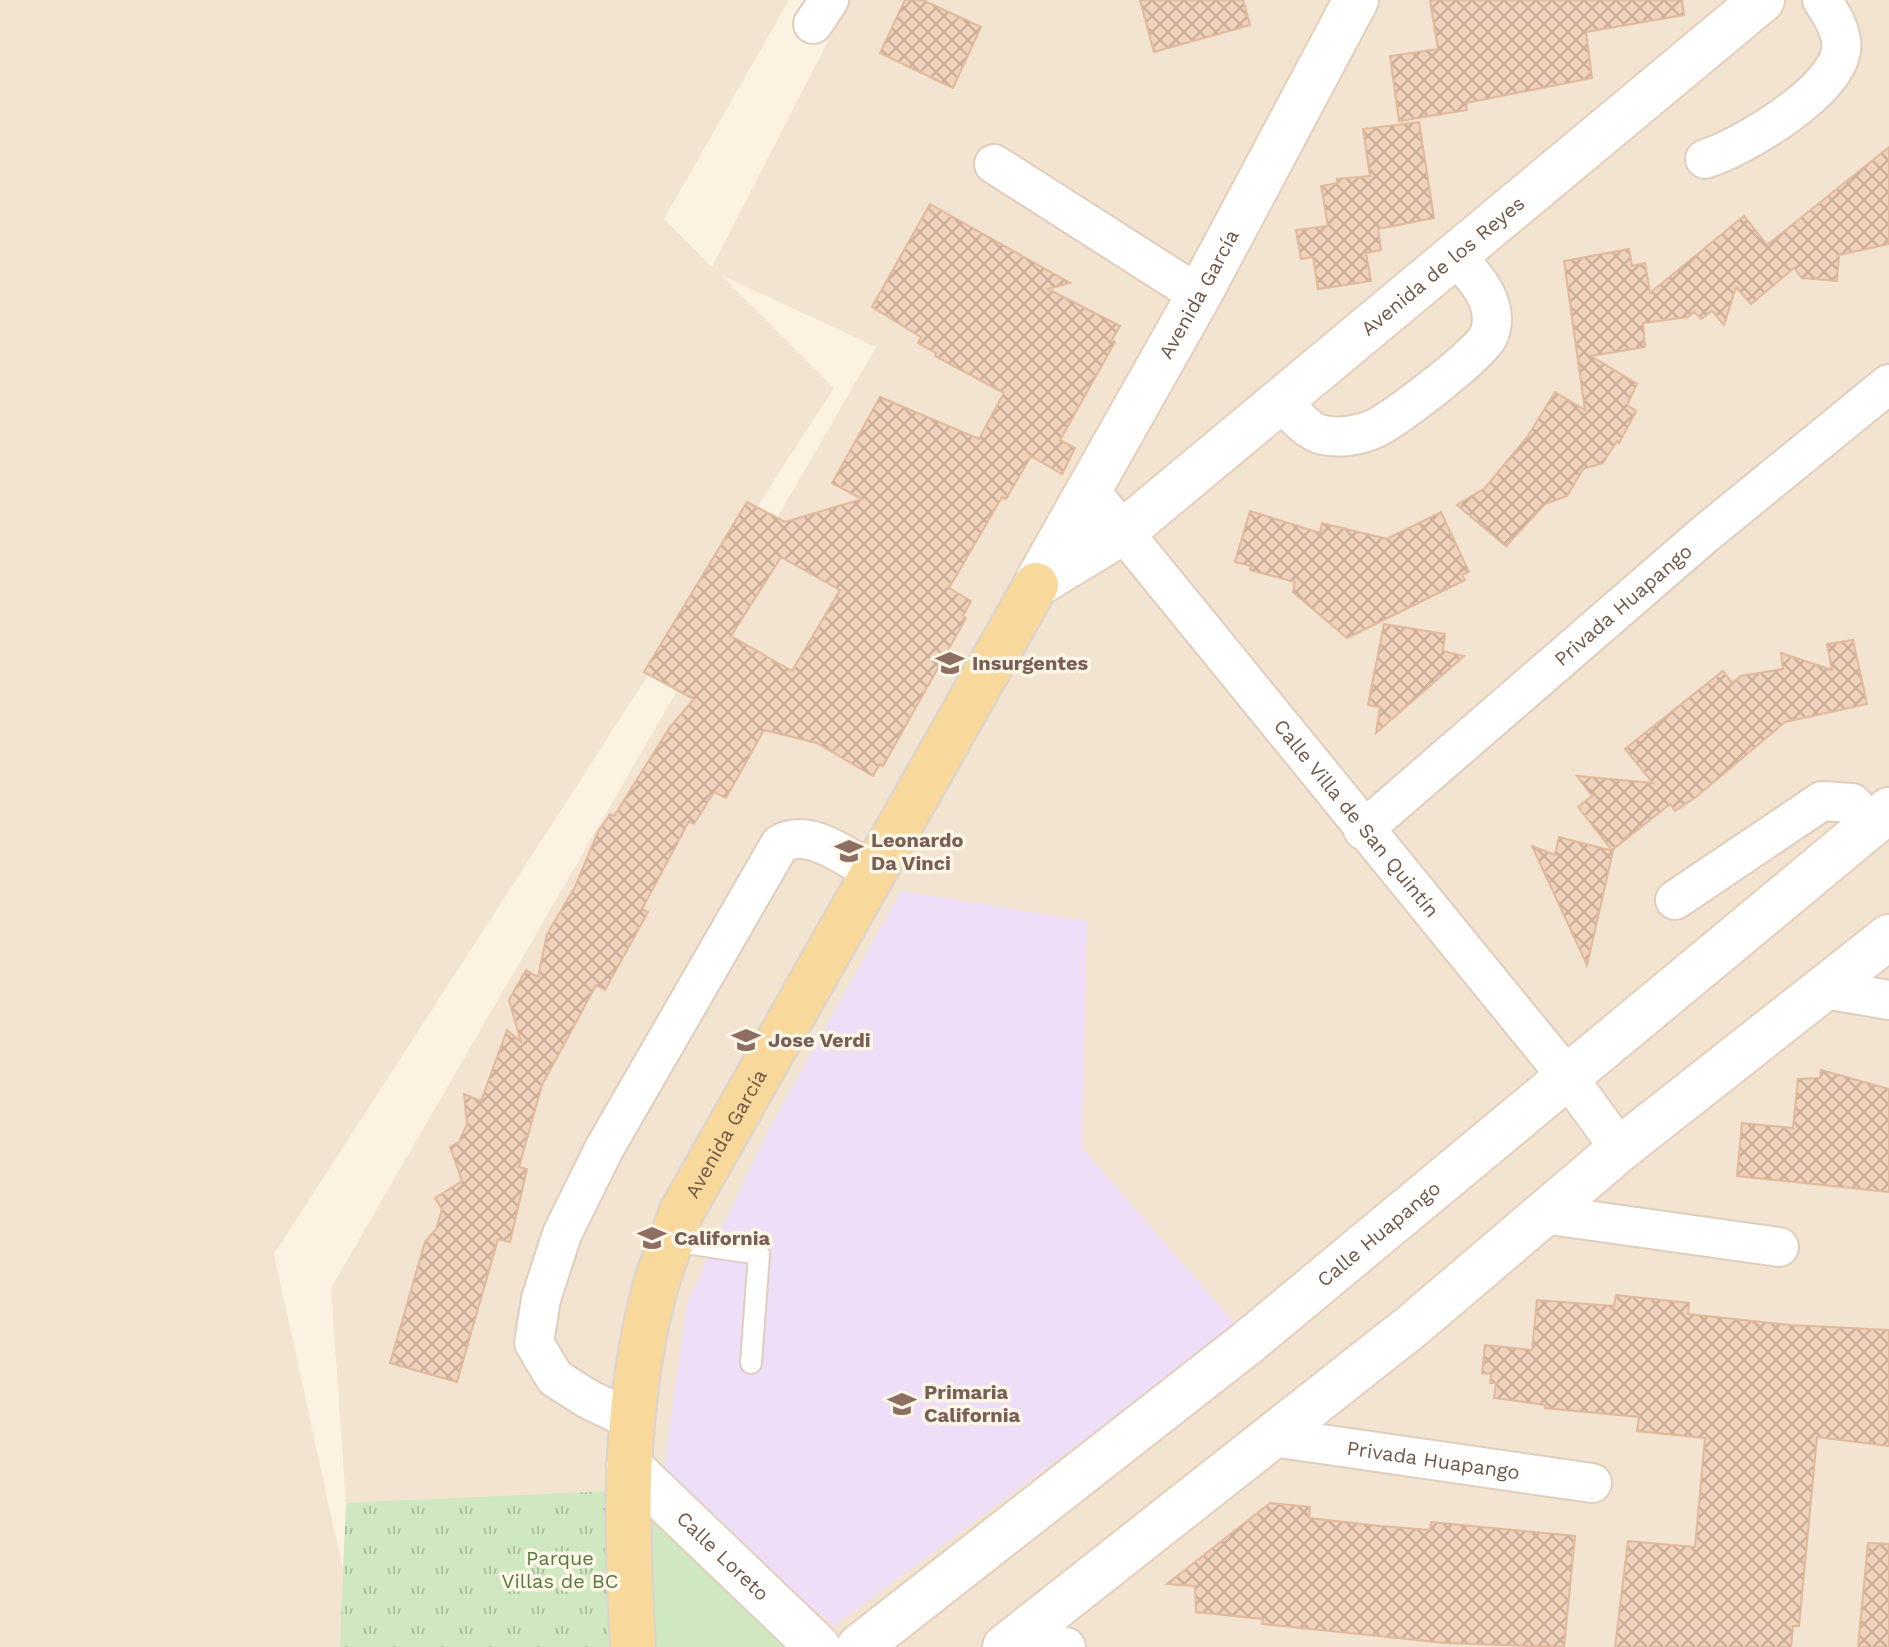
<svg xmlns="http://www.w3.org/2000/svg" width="1889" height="1647" font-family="'Work Sans',sans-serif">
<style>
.residential{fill:#f2e4d0;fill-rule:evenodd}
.education{fill:#efdef7}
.grass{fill:#cfe8c1}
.park{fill:url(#park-tufts)}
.building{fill:url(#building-cross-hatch);stroke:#e2b89b;stroke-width:2;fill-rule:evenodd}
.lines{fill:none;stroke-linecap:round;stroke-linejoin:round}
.lane-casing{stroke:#dfcebd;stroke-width:24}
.street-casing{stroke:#dfcebd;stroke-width:42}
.secondary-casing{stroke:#e4cfbc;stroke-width:48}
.primary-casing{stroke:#dad4d0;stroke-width:48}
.lane{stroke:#fff;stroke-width:20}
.street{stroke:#fff;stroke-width:38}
.secondary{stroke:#fff;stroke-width:44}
.primary{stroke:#f8d89b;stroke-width:44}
.labels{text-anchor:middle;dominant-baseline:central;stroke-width:7;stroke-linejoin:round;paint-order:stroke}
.street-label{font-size:20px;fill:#715849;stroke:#fef6e7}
.education-label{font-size:20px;font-weight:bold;fill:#785e54;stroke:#fef6e7;text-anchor:start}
.park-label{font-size:20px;fill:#547c44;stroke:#fef6e7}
</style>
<defs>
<pattern id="park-tufts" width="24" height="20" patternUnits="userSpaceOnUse" patternTransform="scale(2)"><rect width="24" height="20" fill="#cfe8c1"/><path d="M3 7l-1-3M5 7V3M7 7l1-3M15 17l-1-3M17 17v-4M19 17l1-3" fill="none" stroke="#acbf9f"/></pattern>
<pattern id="building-cross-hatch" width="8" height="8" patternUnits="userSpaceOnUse" patternTransform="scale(2)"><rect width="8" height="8" fill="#f0d1ba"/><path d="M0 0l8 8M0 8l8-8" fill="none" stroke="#c7ac99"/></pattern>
</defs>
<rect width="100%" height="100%" fill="#fbf2e1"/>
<!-- residential -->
<path class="residential" d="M 0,0 L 789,0 L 664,219 L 712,267 L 849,0 L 1889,0 L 1889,1647 L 0,1647 ZM 721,275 L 876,347 L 331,1288 L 346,1503 L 343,1570 L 274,1254 L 834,388 Z"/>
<!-- education -->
<path class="education" d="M 901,891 L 1087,921 L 1082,1148 L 1237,1326 L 834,1626 L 662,1483 L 687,1302 L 769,1129 Z"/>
<!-- grass -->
<path class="grass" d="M 632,1490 L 811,1647 L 641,1647 Z"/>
<!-- park -->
<path class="park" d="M 632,1490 L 641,1647 L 340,1647 L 346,1503 Z"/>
<!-- building -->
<path class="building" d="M 905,0 L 923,0 L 981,27 L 953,88 L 880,53 Z
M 1140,0 L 1243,0 L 1250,25 L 1154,52 Z
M 1430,0 L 1682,0 L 1684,15 L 1586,32 L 1592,78 L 1466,103 L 1467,110 L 1399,121 L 1390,56 L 1438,49 Z
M 1419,122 L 1434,218 L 1378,229 L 1381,250 L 1366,253 L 1371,281 L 1318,289 L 1313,257 L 1301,259 L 1296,230 L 1328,226 L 1321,186 L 1338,183 L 1337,179 L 1370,176 L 1363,129 Z
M 1889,147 L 1889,244 L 1839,255 L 1837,281 L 1802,278 L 1794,268 L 1751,304 L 1736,287 L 1724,325 L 1712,311 L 1701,319 L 1694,312 L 1688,317 L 1643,323 L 1645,347 L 1591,356 L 1637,384 L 1627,405 L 1636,411 L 1619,443 L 1617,441 L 1603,463 L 1583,469 L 1567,496 L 1545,504 L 1506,546 L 1457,505 L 1485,488 L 1528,436 L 1555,392 L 1585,410 L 1564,261 L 1629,249 L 1632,266 L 1645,263 L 1650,293 L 1744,216 L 1767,245 Z
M 930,204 L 1070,283 L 1048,289 L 1120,326 L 1112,340 L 1115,342 L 1060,440 L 1075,448 L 1062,474 L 1031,456 L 1006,499 L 1002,497 L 949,588 L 971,601 L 963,616 L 966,618 L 883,766 L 880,764 L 873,776 L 817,743 L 764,730 L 726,798 L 714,792 L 694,824 L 689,821 L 642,909 L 648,912 L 605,990 L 596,985 L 542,1085 L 519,1167 L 527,1169 L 510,1242 L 498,1239 L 457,1382 L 390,1363 L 425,1242 L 436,1229 L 442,1209 L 435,1198 L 462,1181 L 450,1147 L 459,1142 L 467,1124 L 464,1094 L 481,1101 L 507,1030 L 521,1042 L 509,1000 L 526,970 L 538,977 L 547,934 L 575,887 L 598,832 L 610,814 L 614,816 L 670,727 L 694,699 L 644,672 L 747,502 L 785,522 L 862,499 L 832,483 L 880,397 L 979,439 L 1004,393 L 935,356 L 936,353 L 918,343 L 921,337 L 872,307 ZM 781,557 L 840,590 L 792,671 L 731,636 Z
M 1250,511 L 1320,533 L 1322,523 L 1387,539 L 1441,512 L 1469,572 L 1462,575 L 1465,580 L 1347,638 L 1293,592 L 1295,582 L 1250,570 L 1251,566 L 1235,562 Z
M 1384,624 L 1445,634 L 1443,651 L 1464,656 L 1376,733 L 1380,707 L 1368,705 Z
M 1853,640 L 1867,704 L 1785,722 L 1696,797 L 1675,811 L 1670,804 L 1612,850 L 1578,807 L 1592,796 L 1577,776 L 1653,783 L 1625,749 L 1723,671 L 1732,683 L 1741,676 L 1783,669 L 1781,653 L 1832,670 L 1827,644 Z
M 1559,837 L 1613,851 L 1587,965 L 1532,846 L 1555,855 Z
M 1821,1070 L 1889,1089 L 1889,1192 L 1737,1176 L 1742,1123 L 1793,1128 L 1798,1079 L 1820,1078 Z
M 1616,1295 L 1689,1303 L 1688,1314 L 1790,1325 L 1889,1330 L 1889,1446 L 1817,1437 L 1799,1626 L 1793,1626 L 1791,1647 L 1615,1647 L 1628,1541 L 1695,1547 L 1705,1438 L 1637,1431 L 1639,1417 L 1545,1408 L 1546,1405 L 1494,1398 L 1496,1383 L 1490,1383 L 1491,1374 L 1482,1373 L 1485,1345 L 1532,1350 L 1537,1300 L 1614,1306 Z
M 1270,1503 L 1310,1507 L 1309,1518 L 1380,1526 L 1430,1530 L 1431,1522 L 1575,1536 L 1564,1647 L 1445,1643 L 1262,1624 L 1263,1619 L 1196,1612 L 1195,1586 L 1167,1584 Z
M 1868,1543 L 1889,1544 L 1889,1647 L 1858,1647 Z"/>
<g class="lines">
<defs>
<path id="lane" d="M 672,1241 L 759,1254 L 751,1363"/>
<g id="street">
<path d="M 813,24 L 829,0"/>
<path d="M 1705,159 C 1743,147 1834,93 1841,51 C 1844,33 1831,14 1822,0"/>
<path d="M 994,164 L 1199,295"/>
<path d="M 1281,400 C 1292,412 1307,432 1323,435 C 1340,439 1361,435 1376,428 C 1397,417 1481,354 1489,335 C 1501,303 1474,276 1455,255"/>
<path id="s1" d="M 1090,491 L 1569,1079 L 1620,1149"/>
<path id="s2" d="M 1363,830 L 1705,534 L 1889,384"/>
<path d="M 1675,900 L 1822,801 L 1852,803 L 1872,824"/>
<path d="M 1825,989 L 1889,1000"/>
<path d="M 1543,1214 L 1779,1247"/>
<path d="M 634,1421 L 588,1399 L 555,1378 L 534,1343 L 541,1299 L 562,1234 L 604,1149 L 780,844 C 809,827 845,857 872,871"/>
<path id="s3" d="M 1273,1437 L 1592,1483"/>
<path d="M 1015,1639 L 1066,1647"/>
</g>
<g id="secondary">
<path id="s4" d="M 1038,580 L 1199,295 L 1356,0"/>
<path id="s5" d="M 1036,585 L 1123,532 L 1762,0"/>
<path id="s6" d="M 629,1466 L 818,1647"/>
<path id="s7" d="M 859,1647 L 1247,1343 L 1889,810"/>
<path d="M 1005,1647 L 1412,1326 L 1620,1149 L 1889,937"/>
</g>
<g id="primary">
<path id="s8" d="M 633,1647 C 626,1527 623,1406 655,1288 C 662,1263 673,1238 681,1213 L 1036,585"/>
</g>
</defs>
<!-- lane casing -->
<use href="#lane" class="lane-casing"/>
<!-- street casing -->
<use href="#street" class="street-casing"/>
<!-- secondary casing -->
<use href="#secondary" class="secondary-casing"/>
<!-- primary casing -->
<use href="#primary" class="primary-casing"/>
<!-- lane -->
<use href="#lane" class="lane"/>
<!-- street -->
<use href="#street" class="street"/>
<!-- secondary -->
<use href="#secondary" class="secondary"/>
<!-- primary -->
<use href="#primary" class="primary"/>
</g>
<!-- icons -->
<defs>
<symbol id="school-bare" viewBox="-9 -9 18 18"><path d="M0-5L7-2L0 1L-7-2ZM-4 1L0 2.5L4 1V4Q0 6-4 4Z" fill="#8d6e63" stroke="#fef6e7" stroke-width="2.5" paint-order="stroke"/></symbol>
</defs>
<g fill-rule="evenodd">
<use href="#school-bare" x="930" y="643" width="40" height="40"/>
<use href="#school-bare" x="829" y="831" width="40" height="40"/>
<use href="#school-bare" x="726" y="1020" width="40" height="40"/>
<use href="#school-bare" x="632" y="1218" width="40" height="40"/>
<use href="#school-bare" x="882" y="1384" width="40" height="40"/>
</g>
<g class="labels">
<!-- street labels -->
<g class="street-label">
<text stroke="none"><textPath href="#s5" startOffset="518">Avenida de los Reyes</textPath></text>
<text stroke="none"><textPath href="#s4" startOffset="328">Avenida García</textPath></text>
<text stroke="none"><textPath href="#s2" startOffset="344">Privada Huapango</textPath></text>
<text stroke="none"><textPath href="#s1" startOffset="422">Calle Villa de San Quintín</textPath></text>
<text stroke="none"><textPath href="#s8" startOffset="532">Avenida García</textPath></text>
<text stroke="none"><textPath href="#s7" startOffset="664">Calle Huapango</textPath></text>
<text stroke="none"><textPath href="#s3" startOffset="162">Privada Huapango</textPath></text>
<text stroke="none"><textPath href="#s6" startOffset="130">Calle Loreto</textPath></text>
</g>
<!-- education labels -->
<g class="education-label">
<text x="972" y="663">Insurgentes</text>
<text x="871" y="840">Leonardo<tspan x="871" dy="23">Da Vinci</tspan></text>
<text x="768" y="1040">Jose Verdi</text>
<text x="674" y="1238">California</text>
<text x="924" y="1392">Primaria<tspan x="924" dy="23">California</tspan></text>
</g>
<!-- park labels -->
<g class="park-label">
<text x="560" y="1558">Parque<tspan x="560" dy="23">Villas de BC</tspan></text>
</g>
</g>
</svg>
